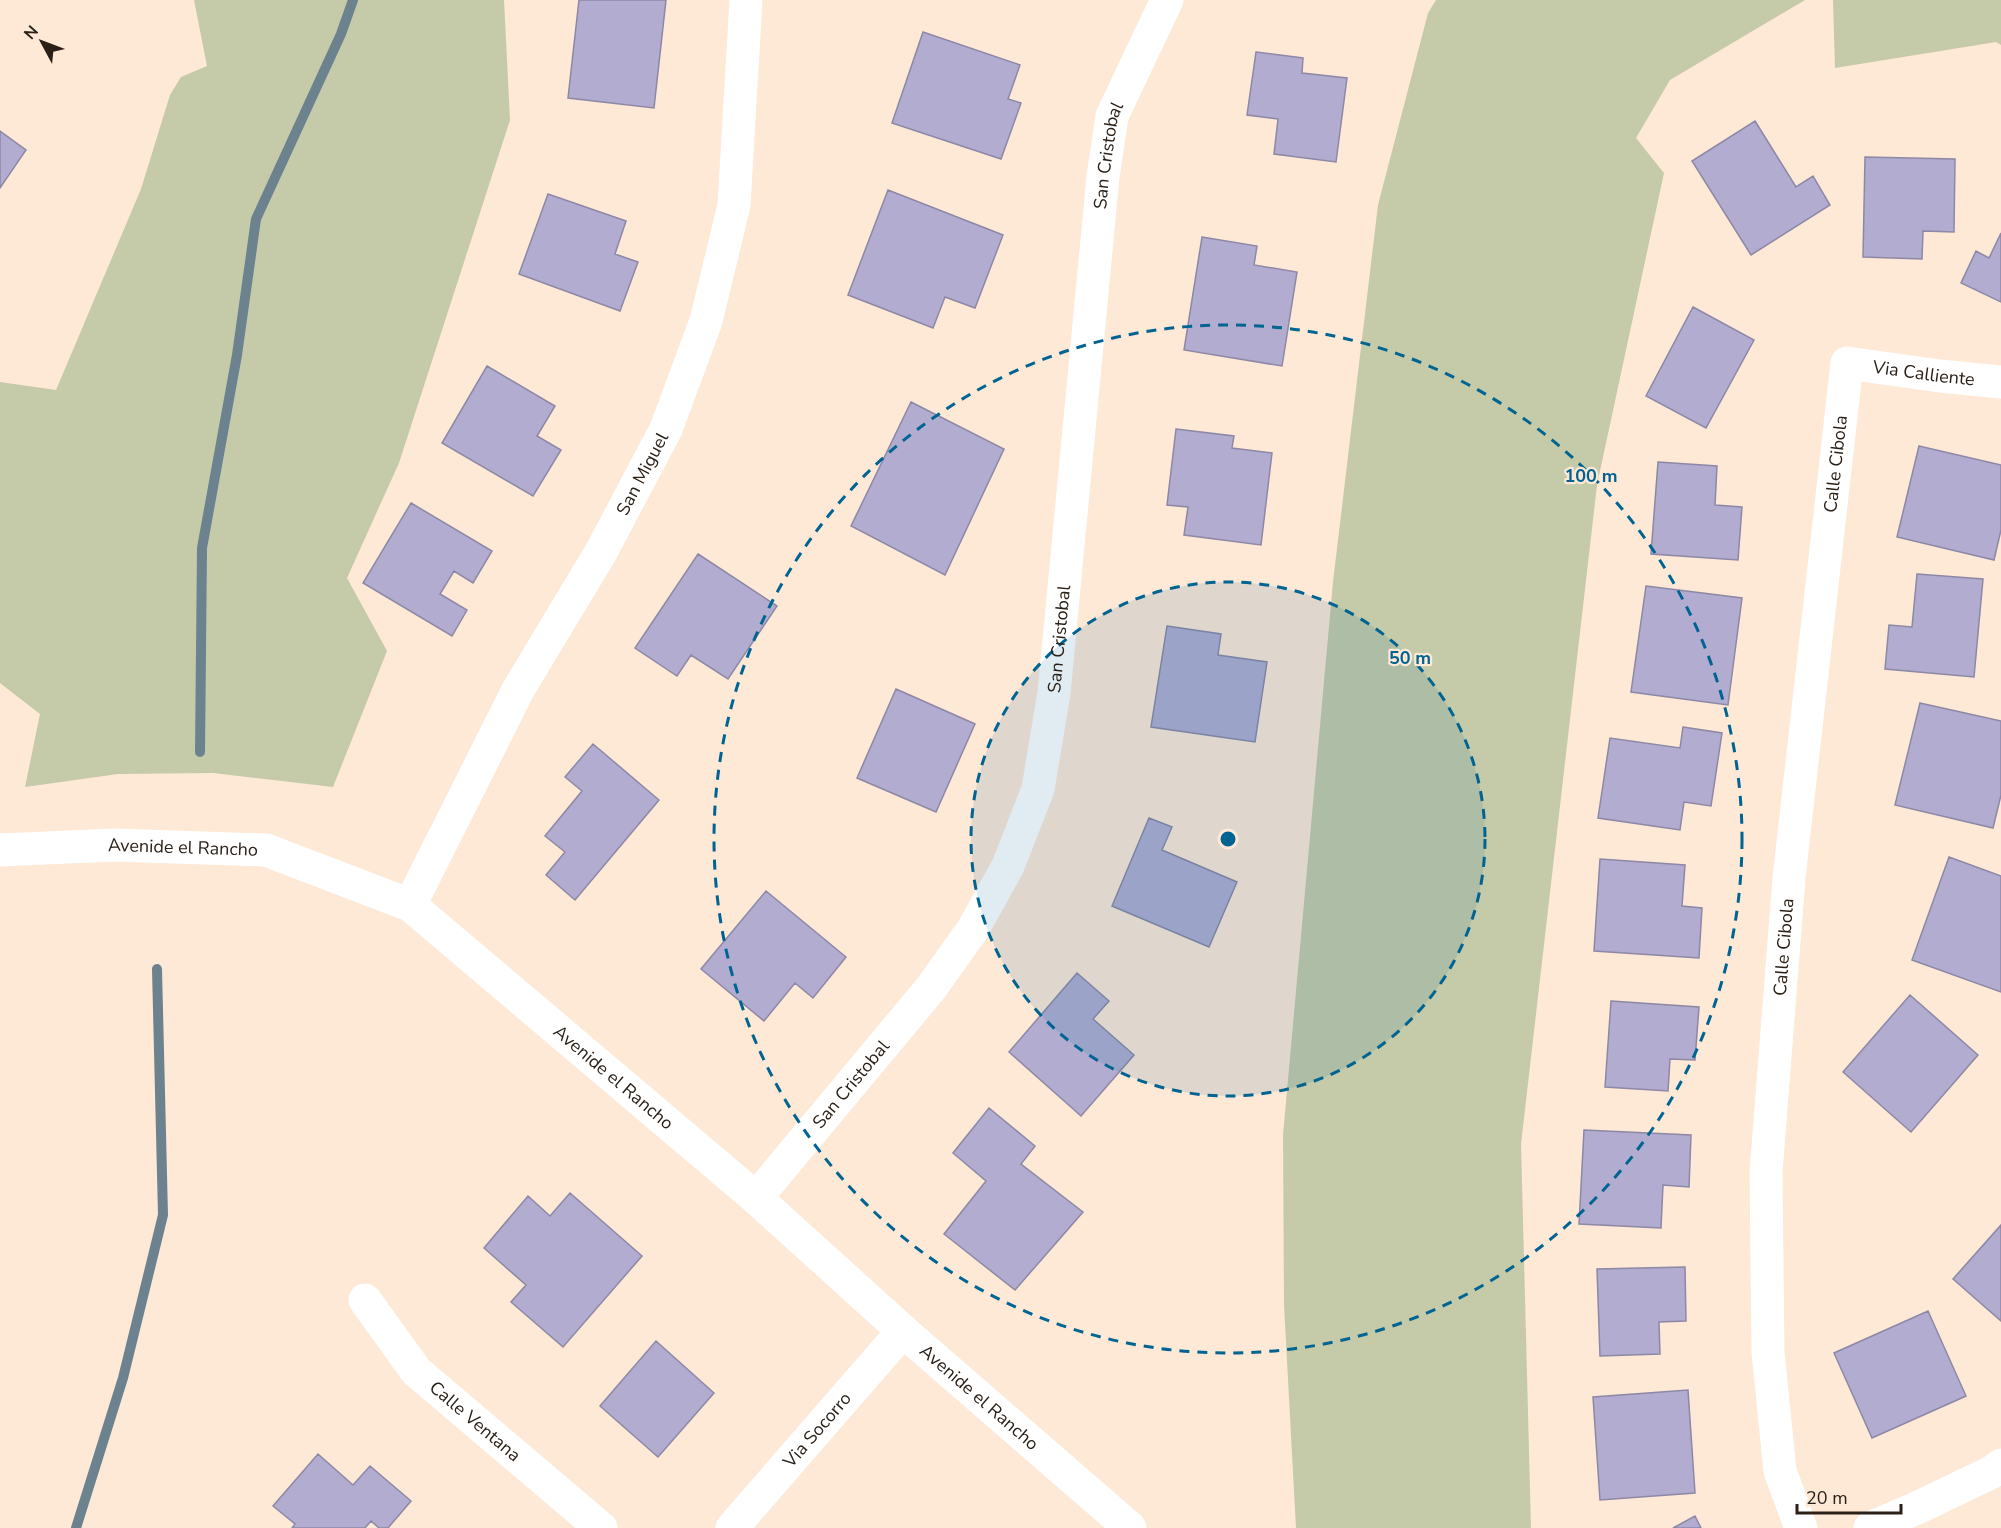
<svg xmlns="http://www.w3.org/2000/svg" width="2001" height="1528" font-family="'Nunito Sans',sans-serif">
<style>
.green{fill:#c5caa9}
.lines{fill:none;stroke-linecap:round;stroke-linejoin:round}
.stream{stroke:#6c838f;stroke-width:10}
.building{fill:#b1acd0;stroke:#8d88a5;stroke-width:1.5}
.minor{stroke:#fff;stroke-width:33}
.ring{fill:none;stroke:#006493;stroke-width:3;stroke-dasharray:10 8}
.labels{text-anchor:middle;dominant-baseline:central;stroke-width:4.5;stroke-linejoin:round;paint-order:stroke}
.street-label{font-size:18px;fill:#2a2017;stroke:#fee8d6}
.centre{fill:#006493;stroke:#fee8d6;stroke-width:3}
.ring-label{font-size:18px;text-anchor:middle;font-weight:bold;fill:#006493;stroke:#fee8d6;stroke-width:4.5;stroke-linejoin:round;paint-order:stroke}
</style>
<rect width="100%" height="100%" fill="#fee8d6"/>
<!-- green -->
<path class="green" d="M 194,0 L 504,0 L 510,120 L 399,463 L 347,578 L 387,651 L 333,787 L 213,773 L 118,774 L 25,787 L 40,714 L 0,683 L 0,382 L 56,390 L 141,189 L 170,95 L 181,77 L 207,66 Z
M 1436,0 L 1805,0 L 1670,80 L 1636,138 L 1664,173 L 1597,485 L 1521,1144 L 1531,1528 L 1296,1528 L 1284,1305 L 1283,1135 L 1333,582 L 1378,205 L 1428,13 Z
M 1833,0 L 2001,0 L 2001,45 L 1996,42 L 1835,68 Z"/>
<g class="lines">
<!-- stream -->
<path class="stream" d="M 200,752 L 202,548 L 237,355 L 256,219 L 341,34 L 353,0
M 76,1528 L 123,1378 L 163,1215 L 157,969"/>
</g>
<!-- building -->
<path class="building" d="M 579,0 L 666,0 L 654,108 L 568,98 Z
M 923,32 L 1020,65 L 1008,99 L 1021,103 L 1001,159 L 892,123 Z
M 1256,52 L 1303,58 L 1302,73 L 1347,78 L 1336,162 L 1274,154 L 1278,119 L 1247,115 Z
M 1755,121 L 1796,187 L 1813,176 L 1830,205 L 1751,255 L 1692,161 Z
M 0,131 L 26,150 L 0,188 Z
M 1865,157 L 1955,159 L 1954,232 L 1923,231 L 1922,259 L 1863,257 Z
M 888,190 L 1003,235 L 975,308 L 945,297 L 933,328 L 848,295 Z
M 548,194 L 626,221 L 615,254 L 638,262 L 620,311 L 519,274 Z
M 2001,233 L 2001,302 L 1961,283 L 1976,251 L 1989,258 Z
M 1202,237 L 1257,246 L 1254,265 L 1297,272 L 1282,366 L 1184,350 Z
M 1693,307 L 1754,340 L 1706,428 L 1646,396 Z
M 487,366 L 555,406 L 537,436 L 561,450 L 533,496 L 442,443 Z
M 911,402 L 1004,449 L 945,575 L 851,526 Z
M 1176,429 L 1234,436 L 1232,448 L 1272,453 L 1261,545 L 1184,535 L 1188,507 L 1167,505 Z
M 1919,446 L 2001,465 L 2001,530 L 1994,560 L 1897,537 Z
M 1658,462 L 1717,466 L 1715,505 L 1742,507 L 1738,560 L 1651,554 Z
M 411,503 L 492,551 L 473,583 L 454,571 L 440,594 L 467,610 L 452,636 L 363,583 Z
M 698,554 L 777,606 L 728,679 L 691,655 L 677,676 L 635,648 Z
M 1917,574 L 1983,579 L 1974,677 L 1885,669 L 1889,625 L 1912,627 Z
M 1646,586 L 1742,598 L 1728,705 L 1631,692 Z
M 1167,626 L 1221,634 L 1218,655 L 1267,662 L 1255,742 L 1151,727 Z
M 896,689 L 975,724 L 936,812 L 857,778 Z
M 1920,703 L 2001,721 L 2001,795 L 1993,828 L 1895,805 Z
M 1683,727 L 1722,733 L 1711,806 L 1684,802 L 1680,830 L 1598,818 L 1610,738 L 1680,748 Z
M 593,744 L 659,800 L 575,900 L 546,875 L 565,852 L 545,836 L 582,791 L 565,777 Z
M 1149,818 L 1172,827 L 1162,850 L 1237,882 L 1209,947 L 1112,906 Z
M 1949,857 L 2001,876 L 2001,992 L 1912,960 Z
M 1600,859 L 1685,865 L 1682,906 L 1702,908 L 1699,958 L 1594,951 Z
M 766,891 L 846,957 L 813,998 L 795,983 L 764,1021 L 701,969 Z
M 1077,973 L 1109,1001 L 1093,1019 L 1134,1055 L 1081,1116 L 1009,1052 Z
M 1910,995 L 1978,1055 L 1911,1132 L 1843,1072 Z
M 1611,1001 L 1699,1007 L 1695,1060 L 1670,1059 L 1668,1091 L 1605,1087 Z
M 989,1108 L 1035,1146 L 1021,1164 L 1083,1212 L 1015,1290 L 944,1234 L 986,1181 L 953,1153 Z
M 1584,1130 L 1691,1135 L 1689,1187 L 1663,1185 L 1661,1228 L 1579,1224 Z
M 570,1193 L 642,1256 L 563,1347 L 511,1302 L 526,1285 L 484,1248 L 528,1196 L 550,1216 Z
M 2001,1225 L 2001,1321 L 1953,1279 Z
M 1685,1267 L 1686,1321 L 1659,1322 L 1660,1354 L 1600,1356 L 1597,1269 Z
M 1928,1311 L 1966,1396 L 1872,1438 L 1834,1353 Z
M 656,1341 L 714,1393 L 658,1457 L 600,1406 Z
M 1688,1390 L 1695,1493 L 1600,1500 L 1593,1397 Z
M 318,1454 L 353,1485 L 370,1466 L 411,1501 L 388,1528 L 379,1528 L 371,1521 L 365,1528 L 292,1528 L 295,1524 L 273,1506 Z
M 1695,1516 L 1701,1528 L 1673,1528 Z"/>
<g class="lines">
<!-- minor -->
<g class="minor">
<path id="s1" d="M 0,850 L 114,845 L 266,850 L 410,905 L 756,1198 L 903,1331 L 1130,1528"/>
<path id="s2" d="M 410,905 L 518,690 L 601,552 L 666,429 L 706,321 L 734,205 L 746,0"/>
<path id="s3" d="M 756,1198 L 931,988 L 973,929 L 1008,866 L 1038,789 L 1054,693 L 1103,177 L 1112,116 L 1167,0"/>
<path id="s4" d="M 365,1300 L 416,1371 L 601,1528"/>
<path id="s5" d="M 732,1528 L 903,1331"/>
<path id="s6" d="M 1801,1528 L 1780,1471 L 1768,1352 L 1766,1172 L 1789,878 L 1847,363 L 1940,376 L 2001,382"/>
<path d="M 1870,1528 L 1917,1508 L 1992,1472 L 2001,1465"/>
</g>
</g>
<!-- distance rings -->
<circle cx="1228" cy="839" r="257" fill="#006493" fill-opacity=".12"/>
<g class="ring">
<circle cx="1228" cy="839" r="257"/>
<circle cx="1228" cy="839" r="514"/>
</g>
<g class="labels">
<!-- street labels -->
<g class="street-label">
<text stroke="none"><textPath href="#s3" startOffset="1138">San Cristobal</textPath></text>
<text stroke="none"><textPath href="#s6" startOffset="1251">Via Calliente</textPath></text>
<text stroke="none"><textPath href="#s6" startOffset="1072">Calle Cibola</textPath></text>
<text stroke="none"><textPath href="#s2" startOffset="490">San Miguel</textPath></text>
<text stroke="none"><textPath href="#s3" startOffset="652">San Cristobal</textPath></text>
<text stroke="none"><textPath href="#s1" startOffset="183">Avenide el Rancho</textPath></text>
<text stroke="none"><textPath href="#s6" startOffset="586">Calle Cibola</textPath></text>
<text stroke="none"><textPath href="#s1" startOffset="687">Avenide el Rancho</textPath></text>
<text stroke="none"><textPath href="#s3" startOffset="148">San Cristobal</textPath></text>
<text stroke="none"><textPath href="#s1" startOffset="1173">Avenide el Rancho</textPath></text>
<text stroke="none"><textPath href="#s4" startOffset="165">Calle Ventana</textPath></text>
<text stroke="none"><textPath href="#s5" startOffset="130">Via Socorro</textPath></text>
</g>
</g>
<circle cx="1228" cy="839" r="9" class="centre"/>
<g class="ring-label">
<text x="1591" y="482">100 m</text>
<text x="1410" y="664">50 m</text>
</g>
<!-- north arrow -->
<g transform="translate(42 42) rotate(311)" stroke="#fee8d6" stroke-width="4.5" paint-order="stroke">
<path d="M0-4.5L10 22L0 15L-10 22Z" fill="#2a2017"/>
<text y="-9" font-size="16" font-weight="bold" text-anchor="middle" fill="#2a2017">N</text>
</g>
<!-- scale -->
<path d="M1797 1504v9h104v-9" fill="none" stroke="#2a2017" stroke-width="3"/>
<text x="1806" y="1504" font-size="18" fill="#2a2017" stroke="#fee8d6" stroke-width="4.5" paint-order="stroke">20 m</text>
</svg>
